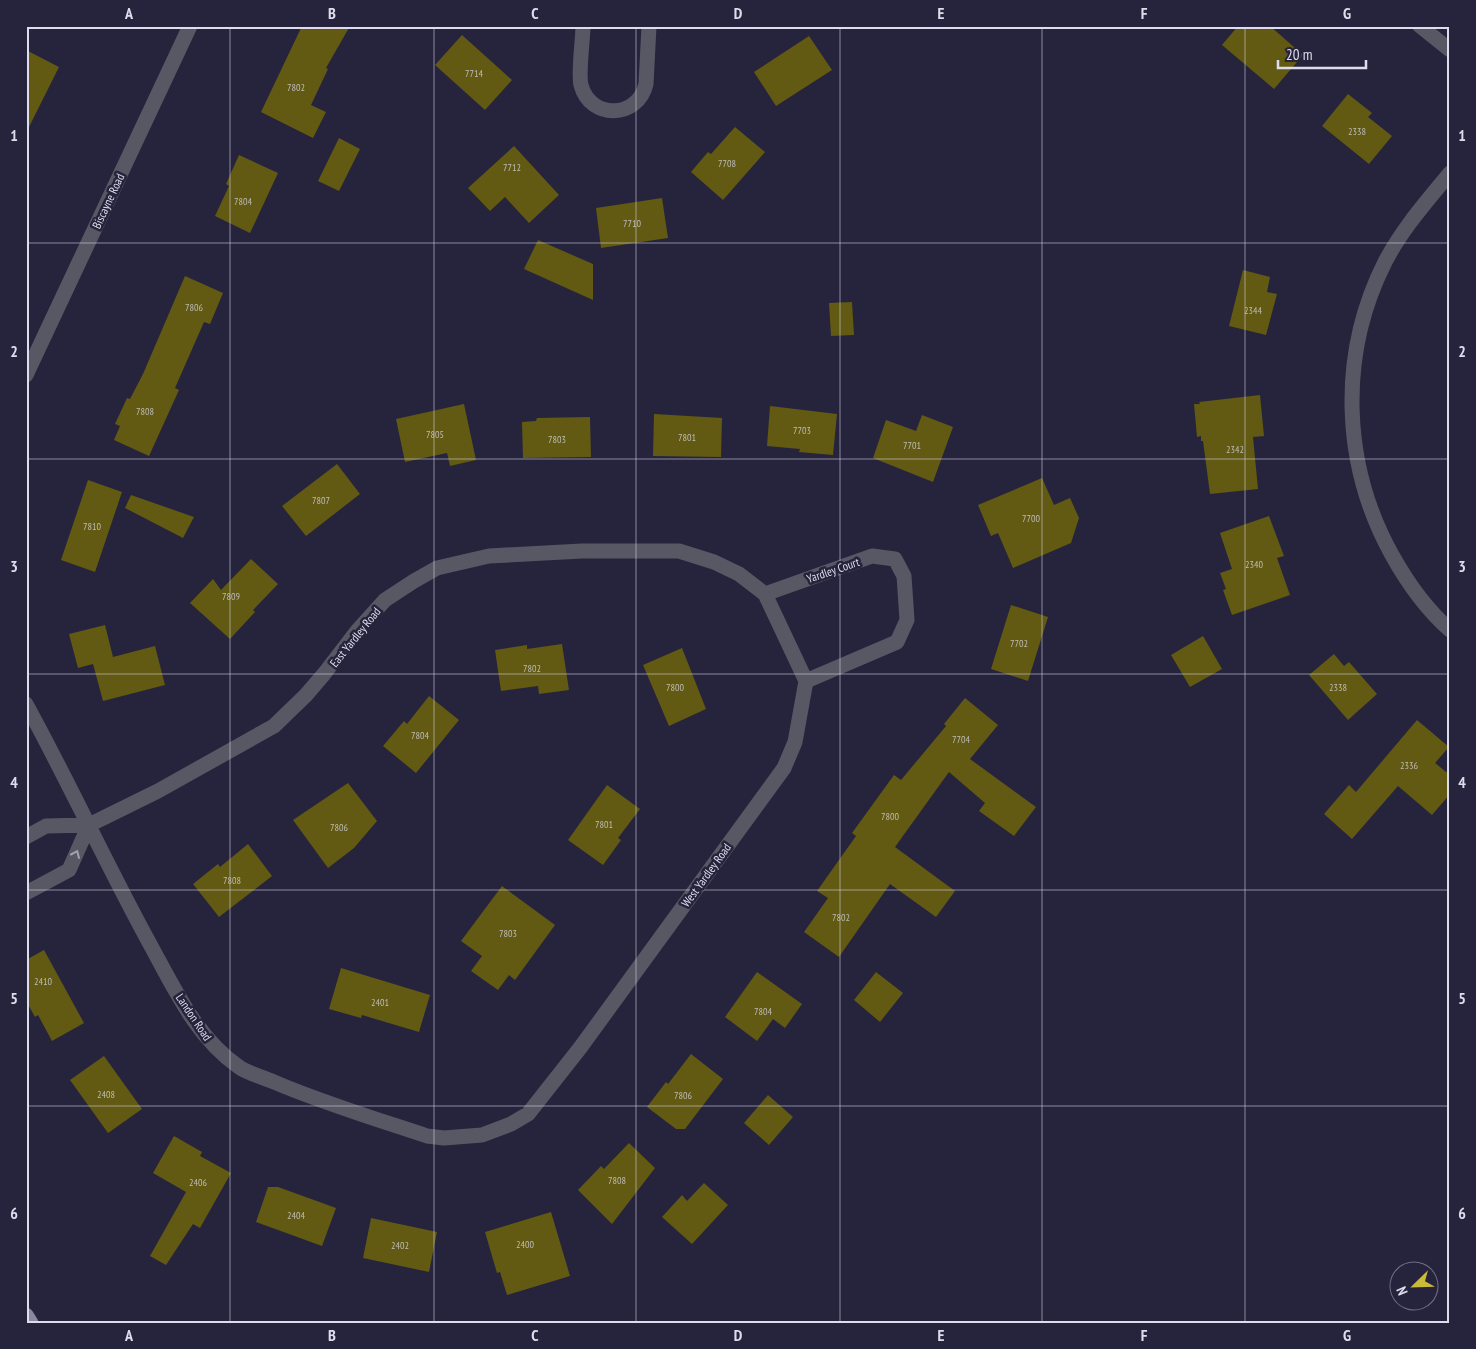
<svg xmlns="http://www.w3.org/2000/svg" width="1476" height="1349" font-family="'PT Sans Narrow',sans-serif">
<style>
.building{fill:#625913}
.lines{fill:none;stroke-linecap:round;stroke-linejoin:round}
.minor{stroke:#585864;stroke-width:15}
.major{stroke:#8888a1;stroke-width:15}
.oneway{stroke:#a1a1af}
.grid{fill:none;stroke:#dddded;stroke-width:1;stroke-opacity:0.55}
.labels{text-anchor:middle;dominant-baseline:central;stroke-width:5;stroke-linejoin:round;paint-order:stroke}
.number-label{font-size:10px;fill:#bebcb6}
.street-label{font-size:12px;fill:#dddded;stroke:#26243c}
.neatline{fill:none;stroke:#dddded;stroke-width:2}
.grid-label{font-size:16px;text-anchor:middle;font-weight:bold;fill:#dddded}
</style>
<rect width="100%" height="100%" fill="#26243c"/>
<!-- building -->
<path class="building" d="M 302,26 L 350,26 L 326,68 L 328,69 L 311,105 L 326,112 L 313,138 L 261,112 Z
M 1238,26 L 1270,26 L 1303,55 L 1274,89 L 1222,45 Z
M 462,35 L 512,80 L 485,110 L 435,65 Z
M 809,36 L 832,70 L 776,106 L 754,72 Z
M 26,50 L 59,67 L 26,133 Z
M 1348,94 L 1372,113 L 1368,117 L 1392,136 L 1369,164 L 1322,126 Z
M 735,127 L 765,152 L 723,200 L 691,172 L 708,152 L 711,154 Z
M 339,138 L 360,149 L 339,191 L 318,181 Z
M 514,146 L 559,195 L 529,223 L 505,197 L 490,211 L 468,188 Z
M 239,155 L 278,173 L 250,233 L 215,216 L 229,186 L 226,184 Z
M 662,198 L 668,238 L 601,248 L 596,208 Z
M 538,240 L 593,264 L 593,300 L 524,269 Z
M 1243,270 L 1270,277 L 1267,292 L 1277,294 L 1266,335 L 1229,326 Z
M 185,276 L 223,293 L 210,324 L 204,322 L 175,388 L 179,390 L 149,456 L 114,440 L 120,426 L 115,424 L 127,398 L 130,399 L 143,374 Z
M 852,302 L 854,335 L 831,336 L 829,303 Z
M 1260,395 L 1264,436 L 1253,437 L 1258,489 L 1210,494 L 1203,441 L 1201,441 L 1201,436 L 1197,437 L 1194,404 L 1200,404 L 1199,402 Z
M 464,404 L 476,460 L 450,466 L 447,453 L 405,462 L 396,419 Z
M 770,406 L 837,414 L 833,455 L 799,452 L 800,449 L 767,446 Z
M 654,414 L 722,418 L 721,457 L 653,456 Z
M 922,415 L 953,427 L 933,482 L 873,458 L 886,420 L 916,431 Z
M 590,417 L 591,457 L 523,458 L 522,422 L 536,421 L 537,418 Z
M 337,464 L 360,494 L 306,536 L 282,506 Z
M 1042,478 L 1054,505 L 1070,498 L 1079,518 L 1071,543 L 1013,568 L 998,533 L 991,536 L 978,505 Z
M 88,480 L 122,492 L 95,572 L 61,560 Z
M 131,495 L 194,517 L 183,538 L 125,508 Z
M 1269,516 L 1284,556 L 1277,558 L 1290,595 L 1232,615 L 1223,590 L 1226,589 L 1220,573 L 1232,569 L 1220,533 Z
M 251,559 L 278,584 L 253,610 L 255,612 L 230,639 L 190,603 L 213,579 L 221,590 Z
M 1011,605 L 1048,617 L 1028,681 L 991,669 Z
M 105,625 L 113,657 L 155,646 L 165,685 L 103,701 L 93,664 L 78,668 L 69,634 Z
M 1203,636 L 1222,669 L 1190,687 L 1171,655 Z
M 562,644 L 569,690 L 539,694 L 538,686 L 501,691 L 495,650 L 527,645 L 527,649 Z
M 682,648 L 706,709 L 669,726 L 643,665 Z
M 1334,654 L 1344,666 L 1349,662 L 1377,694 L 1348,720 L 1309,675 Z
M 429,696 L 459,720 L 416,773 L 383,746 L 404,721 L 407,724 Z
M 965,698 L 998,725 L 970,759 L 1036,807 L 1014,836 L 979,811 L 985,803 L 949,772 L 895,847 L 955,891 L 936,917 L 890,884 L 839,957 L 804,932 L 828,898 L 817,891 L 856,836 L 852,833 L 894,775 L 901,780 L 946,726 L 944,724 Z
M 1417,720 L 1449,747 L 1435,763 L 1450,775 L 1450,794 L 1432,815 L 1398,786 L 1352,839 L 1324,814 L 1349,785 L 1356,792 Z
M 348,783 L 377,821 L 354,848 L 328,868 L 293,820 Z
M 607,785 L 640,809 L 618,838 L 621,840 L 603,865 L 568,840 Z
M 248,844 L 272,876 L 219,917 L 193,884 L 218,864 L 220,867 Z
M 502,886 L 555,925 L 515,980 L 509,975 L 498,990 L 471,971 L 482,956 L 461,941 Z
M 44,950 L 84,1023 L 52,1041 L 38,1015 L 35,1017 L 26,1001 L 26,960 Z
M 341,968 L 430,995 L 419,1032 L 362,1015 L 361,1018 L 329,1009 Z
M 757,972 L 802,1004 L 785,1028 L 773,1019 L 757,1041 L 725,1017 Z
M 876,972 L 903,993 L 880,1022 L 854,1000 Z
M 691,1054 L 723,1079 L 685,1129 L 676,1129 L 647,1107 L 666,1082 L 668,1084 Z
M 104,1056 L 142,1109 L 108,1133 L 70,1080 Z
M 768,1095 L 793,1117 L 769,1145 L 744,1123 Z
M 174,1136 L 202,1152 L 200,1156 L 231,1173 L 200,1228 L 193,1224 L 166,1265 L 150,1256 L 186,1192 L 153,1173 Z
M 629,1143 L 655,1168 L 612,1224 L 578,1190 L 601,1166 L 604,1169 Z
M 704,1183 L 728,1205 L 692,1244 L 662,1217 L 682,1195 L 687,1201 Z
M 268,1187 L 278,1187 L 336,1208 L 322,1246 L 256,1222 Z
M 551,1212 L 570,1276 L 507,1295 L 500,1272 L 497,1273 L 485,1232 Z
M 371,1218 L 437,1232 L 429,1272 L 363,1258 Z"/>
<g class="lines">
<!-- minor -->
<path class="minor" d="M 583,26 C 583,39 578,74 581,85 C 590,120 638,119 646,84 L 649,26
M 1420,26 L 1450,50
M 1450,173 C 1427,201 1402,229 1385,262 C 1338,355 1342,465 1392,555 C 1407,582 1426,609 1450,630
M 26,375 L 190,26
M 765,594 L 872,556 L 895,559 L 904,576 L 907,620 L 897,642 L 806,681
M 26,704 C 70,784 107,866 151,946 C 175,990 197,1038 239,1067 C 249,1074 263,1077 274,1082 C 323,1103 376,1119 427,1136 L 444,1138 L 482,1135 L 511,1124 L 528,1114 L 580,1048 L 784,768 L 795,742 L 806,681 L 765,594 L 739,574 L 714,562 L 679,551 L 582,551 L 489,556 L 437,568 L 414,581 L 385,600 L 357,631 L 324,674 L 306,695 L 274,726 L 158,791 L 89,825 L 46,826 L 26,837
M 26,893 L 69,870 L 89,825"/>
<!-- major -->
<path class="major" d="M 26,1315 L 31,1323"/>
</g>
<!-- one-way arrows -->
<defs><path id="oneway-chevron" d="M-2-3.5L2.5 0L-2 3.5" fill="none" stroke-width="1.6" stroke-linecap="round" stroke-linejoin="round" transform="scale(1.25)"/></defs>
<use class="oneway" href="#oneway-chevron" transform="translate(76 854) rotate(-66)"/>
<!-- grid -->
<path class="grid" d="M 230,26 L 230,1323M 434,26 L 434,1323M 636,26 L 636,1323M 840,26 L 840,1323M 1042,26 L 1042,1323M 1245,26 L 1245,1323M 26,243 L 1450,243M 26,459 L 1450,459M 26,674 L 1450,674M 26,890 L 1450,890M 26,1106 L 1450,1106"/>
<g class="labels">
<!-- number labels -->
<g class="number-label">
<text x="474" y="73">7714</text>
<text x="296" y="87">7802</text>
<text x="1357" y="131">2338</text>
<text x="727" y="163">7708</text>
<text x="512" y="167">7712</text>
<text x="243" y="201">7804</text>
<text x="632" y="223">7710</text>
<text x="194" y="307">7806</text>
<text x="1253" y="310">2344</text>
<text x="145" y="411">7808</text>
<text x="802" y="430">7703</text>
<text x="435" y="434">7805</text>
<text x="687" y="437">7801</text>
<text x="557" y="439">7803</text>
<text x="912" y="445">7701</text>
<text x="1235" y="449">2342</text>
<text x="321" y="500">7807</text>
<text x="1031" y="518">7700</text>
<text x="92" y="526">7810</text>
<text x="1254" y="564">2340</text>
<text x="231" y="596">7809</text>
<text x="1019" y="643">7702</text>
<text x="532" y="668">7802</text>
<text x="675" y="687">7800</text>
<text x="1338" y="687">2338</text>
<text x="420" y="735">7804</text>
<text x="961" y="739">7704</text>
<text x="1409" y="765">2336</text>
<text x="890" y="816">7800</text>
<text x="604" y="824">7801</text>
<text x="339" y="827">7806</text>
<text x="232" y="880">7808</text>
<text x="841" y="917">7802</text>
<text x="508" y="933">7803</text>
<text x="43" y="981">2410</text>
<text x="380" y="1002">2401</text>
<text x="763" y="1011">7804</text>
<text x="106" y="1094">2408</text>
<text x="683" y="1095">7806</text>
<text x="617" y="1180">7808</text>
<text x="198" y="1182">2406</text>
<text x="296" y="1215">2404</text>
<text x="525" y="1244">2400</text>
<text x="400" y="1245">2402</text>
</g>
<!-- street labels -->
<g class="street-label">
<text transform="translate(108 201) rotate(-65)">Biscayne Road</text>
<text transform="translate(833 570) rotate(-19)">Yardley Court</text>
<text transform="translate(355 637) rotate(-51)">East Yardley Road</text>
<text transform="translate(706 875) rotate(-54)">West Yardley Road</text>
<text transform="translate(194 1017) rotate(56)">Landon Road</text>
</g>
</g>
<!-- border -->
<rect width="1476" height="1349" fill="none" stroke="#26243c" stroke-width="55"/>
<!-- north arrow -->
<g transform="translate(1414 1286) rotate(247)"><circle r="24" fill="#26243c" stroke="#6f6e83"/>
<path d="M0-4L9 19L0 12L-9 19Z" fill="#cbba39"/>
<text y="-8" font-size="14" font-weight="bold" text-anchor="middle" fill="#dddded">N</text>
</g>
<!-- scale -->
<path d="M1278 60v8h88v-8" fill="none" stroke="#dddded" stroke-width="2.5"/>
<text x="1286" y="60" font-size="15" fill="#dddded" stroke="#26243c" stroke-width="4" paint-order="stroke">20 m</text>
<rect x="28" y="28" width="1420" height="1294" class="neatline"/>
<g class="grid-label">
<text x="129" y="19">A</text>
<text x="332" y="19">B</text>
<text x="535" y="19">C</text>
<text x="738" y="19">D</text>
<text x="941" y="19">E</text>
<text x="1144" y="19">F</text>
<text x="1347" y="19">G</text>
<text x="14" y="141">1</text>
<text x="1462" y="141">1</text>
<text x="14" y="357">2</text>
<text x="1462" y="357">2</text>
<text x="14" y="572">3</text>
<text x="1462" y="572">3</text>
<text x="14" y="788">4</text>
<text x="1462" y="788">4</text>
<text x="14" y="1004">5</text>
<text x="1462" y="1004">5</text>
<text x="14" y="1219">6</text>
<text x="1462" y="1219">6</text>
<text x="129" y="1341">A</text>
<text x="332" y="1341">B</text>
<text x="535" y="1341">C</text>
<text x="738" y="1341">D</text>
<text x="941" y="1341">E</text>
<text x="1144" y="1341">F</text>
<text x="1347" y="1341">G</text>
</g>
</svg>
